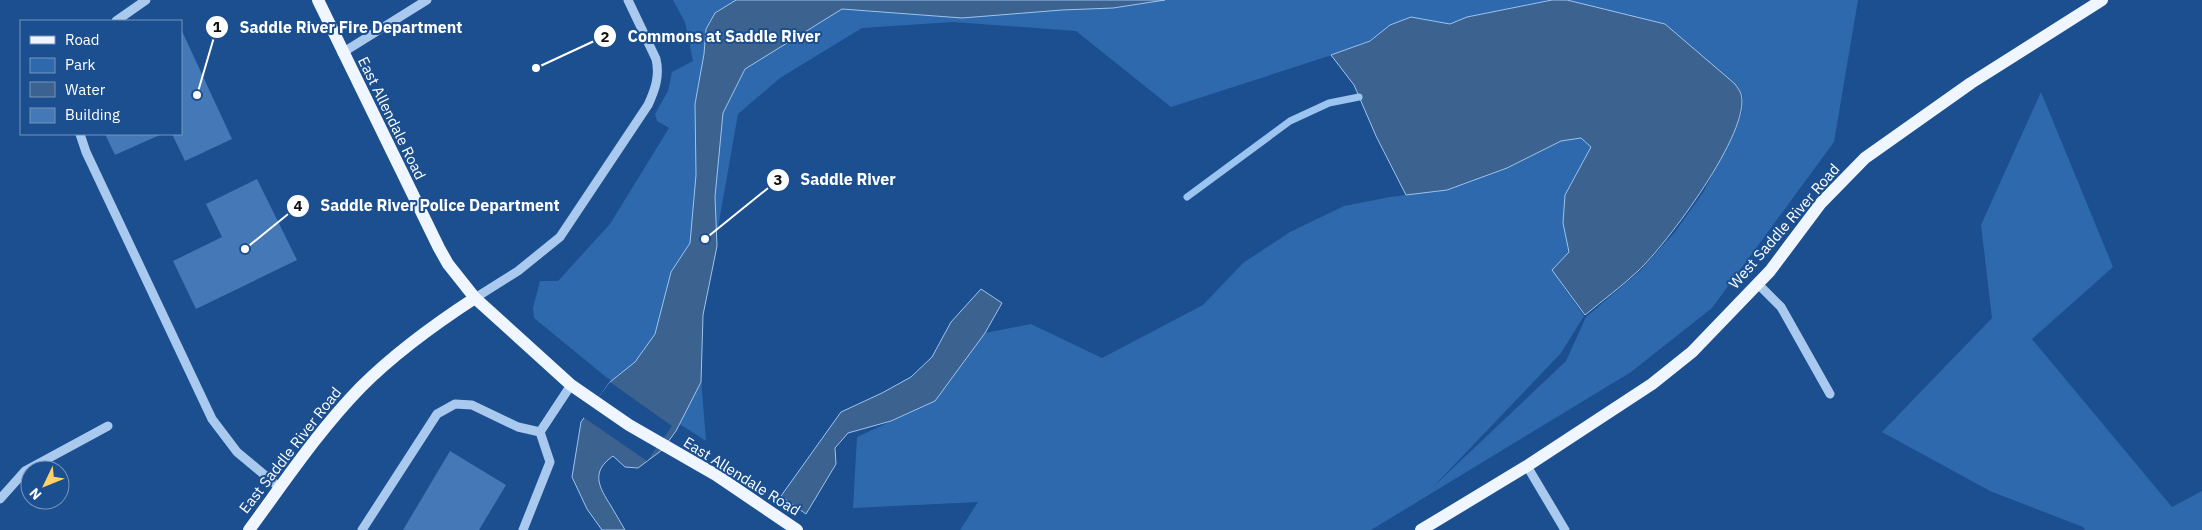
<svg xmlns="http://www.w3.org/2000/svg" width="2202" height="530" font-family="'IBM Plex Sans',sans-serif">
<style>
.green{fill:#2e69ad}
.water{fill:#3c6290;stroke:#9cc4f0}
.pier{fill:#1b4f8f}
.lines{fill:none;stroke-linecap:round;stroke-linejoin:round}
.stream{stroke:#9cc4f0;stroke-width:7}
.building{fill:#4478b7}
.minor{stroke:#a9c9ee;stroke-width:9}
.major{stroke:#f0f6ff;stroke-width:12}
.labels{text-anchor:middle;dominant-baseline:central;stroke-width:4;stroke-linejoin:round;paint-order:stroke}
.street-label{font-size:15px;fill:#fff;stroke:#1b4f8f}
.leader{fill:none;stroke:#fff;stroke-width:2}
.callout-dot{fill:#fff;stroke:#1b4f8f;stroke-width:2}
.mark-label{font-size:15px;text-anchor:middle;font-weight:bold;fill:#111}
.callout-label{font-size:16px;text-anchor:middle;font-weight:bold;fill:#fff;stroke:#1b4f8f;stroke-width:4;stroke-linejoin:round;paint-order:stroke}
</style>
<rect width="100%" height="100%" fill="#1b4f8f"/>
<!-- green -->
<path class="green" d="M 673,0 L 1550,0 L 1467,17 L 1450,24 L 1411,17 L 1390,25 L 1373,39 L 1332,55 L 1171,107 L 1076,31 L 953,22 L 862,28 L 780,78 L 738,114 L 698,341 L 706,441 L 606,377 L 534,318 L 533,308 L 540,281 L 558,281 L 610,224 L 669,128 L 657,121 L 655,114 L 668,91 L 672,72 L 693,61 L 685,22 Z
M 1567,0 L 1858,0 L 1834,142 L 1712,308 L 1631,372 L 1371,530 L 960,530 L 978,502 L 853,508 L 857,437 L 935,401 L 985,333 L 1031,324 L 1102,358 L 1203,305 L 1243,263 L 1290,232 L 1344,206 L 1390,197 L 1447,190 L 1507,168 L 1561,141 L 1581,138 L 1591,147 L 1565,195 L 1563,223 L 1569,252 L 1552,270 L 1584,316 L 1561,353 L 1433,487 L 1566,361 L 1586,317 L 1640,271 L 1675,232 L 1704,191 L 1733,135 L 1742,112 L 1743,96 L 1735,84 L 1665,25 Z
M 2041,92 L 2113,267 L 2032,339 L 2172,507 L 2202,491 L 2202,530 L 2085,530 L 2083,527 L 1990,491 L 1882,432 L 1992,318 L 1981,225 Z"/>
<!-- water -->
<path class="water" d="M 736,0 L 1165,0 L 1113,8 L 1062,10 L 962,18 L 842,9 L 745,69 L 723,113 L 715,197 L 717,246 L 703,315 L 701,382 L 676,431 L 662,450 L 638,468 L 625,467 L 613,456 C 590,472 599,487 611,506 C 616,514 620,522 625,530 L 602,530 L 587,509 L 572,477 L 581,422 L 610,382 L 635,362 L 655,334 L 671,272 L 690,243 L 696,175 L 695,104 L 704,54 L 706,29 L 715,13 Z
M 1552,0 L 1567,0 L 1665,24 L 1735,84 C 1737,87 1740,91 1741,94 C 1752,131 1666,245 1638,271 C 1621,287 1603,300 1585,315 L 1552,270 L 1569,252 L 1563,223 L 1565,195 L 1591,147 L 1581,138 L 1561,141 L 1507,168 L 1447,190 L 1406,195 L 1376,136 L 1354,85 L 1331,55 L 1370,41 L 1390,25 L 1411,17 L 1450,24 L 1467,17 Z
M 981,289 L 1002,303 L 985,333 L 935,401 L 891,421 L 848,433 L 835,448 L 836,464 L 806,514 L 781,496 L 841,412 L 882,393 L 911,377 L 932,357 L 951,322 Z"/>
<!-- pier -->
<path class="pier" d="M 610,382 L 672,426 L 647,461 L 583,417 Z"/>
<g class="lines">
<!-- stream -->
<path class="stream" d="M 1187,197 L 1290,121 L 1329,103 L 1359,97"/>
</g>
<!-- building -->
<path class="building" d="M 181,29 L 232,139 L 185,161 L 172,134 L 181,134 Z
M 105,134 L 162,134 L 115,155 Z
M 257,179 L 297,260 L 196,309 L 173,261 L 222,237 L 206,204 Z
M 450,451 L 506,485 L 479,530 L 403,530 Z"/>
<g class="lines">
<!-- minor -->
<path class="minor" d="M 116,21 L 146,0
M 342,53 L 427,0
M 80,134 L 86,152 L 212,419 L 237,452 L 280,488
M 1758,284 L 1781,307 L 1830,394
M 475,298 L 518,271 L 560,237 L 648,105 C 655,90 660,76 656,59 L 628,0
M 540,432 L 571,385
M 1527,466 L 1565,530
M 0,499 L 25,471 L 108,426
M 362,530 L 437,414 L 455,404 L 472,405 L 518,427 L 540,432
M 523,530 L 550,462 L 540,432"/>
<!-- major -->
<path class="major" d="M 318,0 L 439,248 L 448,264 L 475,298 L 571,385 L 629,425 L 716,475 L 797,530
M 249,530 C 285,481 319,430 361,387 C 395,353 435,324 475,298
M 1421,530 L 1527,466 L 1652,384 L 1692,352 L 1770,271 L 1821,203 L 1865,158 L 1971,83 L 2102,0"/>
</g>
<g class="labels">
<!-- street labels -->
<g class="street-label">
<text transform="translate(392 118) rotate(64)">East Allendale Road</text>
<text transform="translate(1784 226) rotate(-49)">West Saddle River Road</text>
<text transform="translate(290 450) rotate(-52)">East Saddle River Road</text>
<text transform="translate(742 476) rotate(32)">East Allendale Road</text>
</g>
</g>
<!-- callouts -->
<path class="leader" d="M197 95L217 27M536 68L605 36M705 239L778 180M245 249L298 206"/>
<g class="callout-dot">
<circle cx="197" cy="95" r="5"/>
<circle cx="536" cy="68" r="5"/>
<circle cx="705" cy="239" r="5"/>
<circle cx="245" cy="249" r="5"/>
<circle cx="217" cy="27" r="12"/>
<circle cx="605" cy="36" r="12"/>
<circle cx="778" cy="180" r="12"/>
<circle cx="298" cy="206" r="12"/>
</g>
<g class="mark-label">
<text x="217" y="32">1</text>
<text x="605" y="42">2</text>
<text x="778" y="185">3</text>
<text x="298" y="211">4</text>
</g>
<g class="callout-label">
<text x="351" y="33">Saddle River Fire Department</text>
<text x="724" y="42">Commons at Saddle River</text>
<text x="848" y="185">Saddle River</text>
<text x="440" y="211">Saddle River Police Department</text>
</g>
<!-- legend -->
<rect x="20" y="20" width="162" height="115" fill="#1b4f8f" stroke="#7695bc"/>
<rect x="30" y="36" width="25" height="8" fill="#f0f6ff" stroke="#7695bc"/>
<text x="65" y="45" font-size="15" fill="#ffffff">Road</text>
<rect x="30" y="58" width="25" height="15" fill="#2e69ad" stroke="#7695bc"/>
<text x="65" y="70" font-size="15" fill="#ffffff">Park</text>
<rect x="30" y="82" width="25" height="15" fill="#3c6290" stroke="#7695bc"/>
<text x="65" y="95" font-size="15" fill="#ffffff">Water</text>
<rect x="30" y="108" width="25" height="15" fill="#4478b7" stroke="#7695bc"/>
<text x="65" y="120" font-size="15" fill="#ffffff">Building</text>
<!-- north arrow -->
<g transform="translate(45 485) rotate(227)"><circle r="24" fill="#1b4f8f" stroke="#7695bc"/>
<path d="M0-4L9 19L0 12L-9 19Z" fill="#ffd166"/>
<text y="-8" font-size="14" font-weight="bold" text-anchor="middle" fill="#ffffff">N</text>
</g>
</svg>
